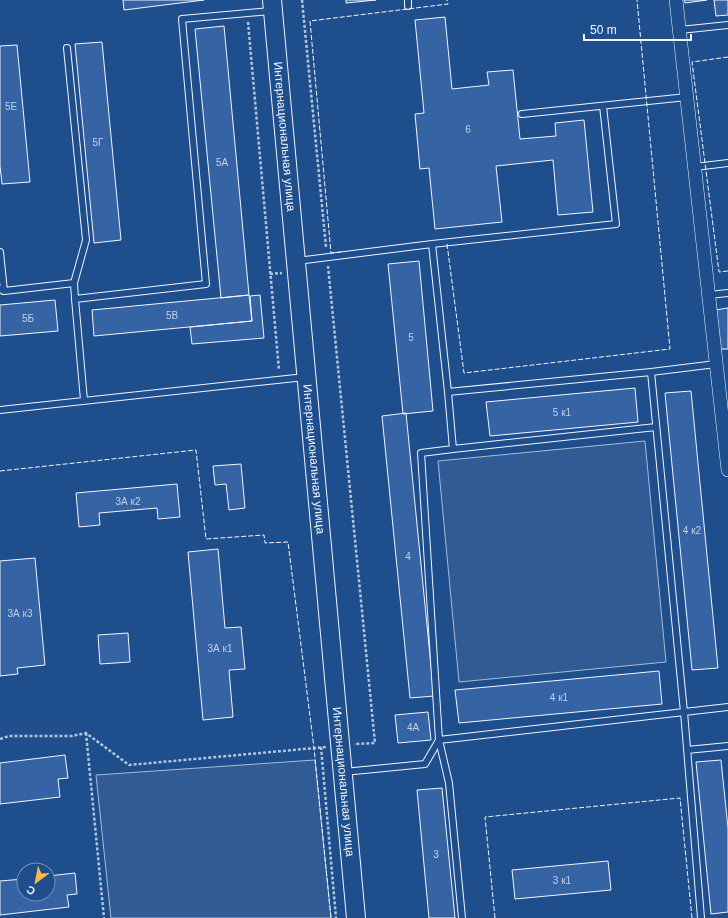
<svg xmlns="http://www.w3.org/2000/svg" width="728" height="918" font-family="Helvetica,sans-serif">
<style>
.built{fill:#305b95;stroke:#a8bbd7}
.building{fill:#3563a3;stroke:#f2f6ff}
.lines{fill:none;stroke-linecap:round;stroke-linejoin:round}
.lane-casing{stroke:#f2f6ff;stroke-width:8}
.street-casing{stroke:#f2f6ff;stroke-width:14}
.secondary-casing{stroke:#f2f6ff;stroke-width:20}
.path{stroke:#b3c4dc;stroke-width:2.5;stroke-dasharray:3 2;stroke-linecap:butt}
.lane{stroke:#1f4e8c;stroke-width:6}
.street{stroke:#1f4e8c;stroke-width:13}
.secondary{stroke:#1f4e8c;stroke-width:18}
.fence{stroke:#f2f6ff;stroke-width:1;stroke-dasharray:5 2;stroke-linecap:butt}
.labels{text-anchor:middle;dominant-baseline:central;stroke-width:3;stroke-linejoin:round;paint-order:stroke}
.number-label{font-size:10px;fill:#c3d1e8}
.street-label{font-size:12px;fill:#f2f6ff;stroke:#1f4e8c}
</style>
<rect width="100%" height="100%" fill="#1f4e8c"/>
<!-- built -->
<path class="built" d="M 645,441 L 666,662 L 459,682 L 438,461 Z
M 315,760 L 331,918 L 111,918 L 96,775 Z"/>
<!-- building -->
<path class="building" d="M 123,0 L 204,0 L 124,10 Z
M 346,0 L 376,0 L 346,3 Z
M 684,0 L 707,0 L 685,3 Z
M 714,0 L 728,0 L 728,15 L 716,16 Z
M 445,17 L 452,89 L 489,85 L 487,72 L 513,70 L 520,139 L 556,136 L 555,123 L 584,120 L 593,212 L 558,215 L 553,160 L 496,166 L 502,222 L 435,229 L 429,168 L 420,169 L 415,114 L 424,113 L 415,20 Z
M 224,26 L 249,295 L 221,298 L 195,29 Z
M 102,42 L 121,240 L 94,243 L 75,44 Z
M 17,45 L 30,182 L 2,184 L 0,166 L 0,46 Z
M 419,261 L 433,411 L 403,414 L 388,264 Z
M 249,295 L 252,321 L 94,336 L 92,310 Z
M 260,295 L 264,338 L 192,344 L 190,327 L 252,321 L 250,296 Z
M 55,300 L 58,331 L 0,336 L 0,305 Z
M 728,308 L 728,349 L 718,349 L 715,310 Z
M 635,388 L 638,422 L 490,436 L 486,402 Z
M 691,391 L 718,668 L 692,670 L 665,393 Z
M 406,413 L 434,696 L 410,698 L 382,416 Z
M 241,464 L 245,508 L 229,510 L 226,484 L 215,485 L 213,466 Z
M 177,484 L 180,517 L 158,519 L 157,508 L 99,513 L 100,525 L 79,527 L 76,493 Z
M 218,549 L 225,628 L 241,627 L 245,669 L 229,670 L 233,717 L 203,720 L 188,552 Z
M 35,558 L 45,665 L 17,668 L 18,674 L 0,676 L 0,561 Z
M 128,633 L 130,662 L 100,664 L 98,635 Z
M 659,671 L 662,704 L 459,723 L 455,690 Z
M 428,712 L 431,740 L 398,743 L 395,715 Z
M 65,755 L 68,778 L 58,779 L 60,797 L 0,804 L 0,763 Z
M 721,760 L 728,828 L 728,912 L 711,914 L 696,762 Z
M 442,788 L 455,918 L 429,918 L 417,790 Z
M 608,861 L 611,890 L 515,899 L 512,870 Z
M 75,873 L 77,894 L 67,895 L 69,907 L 0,915 L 0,881 L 24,879 L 24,894 L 48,894 L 48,876 Z"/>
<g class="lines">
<defs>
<path id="lane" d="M 408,0 L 408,6
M 680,30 L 728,25
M 67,48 L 86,240 L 74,283
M 522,114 L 687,97
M 695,167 L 728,163
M 432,244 L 616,224 L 603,106
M 0,252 L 4,291
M 297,261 L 432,244 L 448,392 L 453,449 L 421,453 L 439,740 L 449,783 L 462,918
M 0,289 L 4,291 L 74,283 L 75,299
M 709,295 L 728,293
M 448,392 L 651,372
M 84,400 L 75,299 L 206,284 L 182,19 L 271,11
M 0,410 L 305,377
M 453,449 L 656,427
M 687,750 L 728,746
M 344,772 L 425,764 L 439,740 L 728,707
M 701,918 L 684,712 L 651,372 L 716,364"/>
<path id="street" d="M 676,0 L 728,470"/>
<g id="secondary">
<path id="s1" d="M 272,0 L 356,918"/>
</g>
</defs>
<!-- lane casing -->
<use href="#lane" class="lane-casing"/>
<!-- street casing -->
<use href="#street" class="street-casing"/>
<!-- secondary casing -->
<use href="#secondary" class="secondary-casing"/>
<!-- path -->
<path class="path" d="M 302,0 L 326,247
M 248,22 L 279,370
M 328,266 L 375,743 L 354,744
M 270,274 L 282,273
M 86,733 L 104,918
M 0,739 L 9,736 L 72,736 L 86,733 L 129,765 L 326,747
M 321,747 L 336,918"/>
<!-- lane -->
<use href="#lane" class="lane"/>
<!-- street -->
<use href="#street" class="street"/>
<!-- secondary -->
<use href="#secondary" class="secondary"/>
<!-- fence -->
<path class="fence" d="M 728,57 L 692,62 L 719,272 L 728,271
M 447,244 L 464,373 L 670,349 L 637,0
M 341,252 L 331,253 L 310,21 L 448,4 L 447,0
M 0,471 L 196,450 L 206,539 L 264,535 L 265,543 L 288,542 L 314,748 L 331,918
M 495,918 L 485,817 L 680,798 L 692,918"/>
</g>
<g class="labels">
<!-- number labels -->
<g class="number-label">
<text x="11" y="106">5Е</text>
<text x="468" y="129">6</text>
<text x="98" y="142">5Г</text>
<text x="222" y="162">5А</text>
<text x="172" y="315">5В</text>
<text x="28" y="318">5Б</text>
<text x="411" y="337">5</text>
<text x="562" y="412">5 к1</text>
<text x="128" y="501">3А к2</text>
<text x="692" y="530">4 к2</text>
<text x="408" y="556">4</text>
<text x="20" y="613">3А к3</text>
<text x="220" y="648">3А к1</text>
<text x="559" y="697">4 к1</text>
<text x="413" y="727">4А</text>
<text x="436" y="854">3</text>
<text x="562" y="880">3 к1</text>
</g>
<!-- street labels -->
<g class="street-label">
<text stroke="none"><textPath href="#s1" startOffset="137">Интернациональная улица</textPath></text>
<text stroke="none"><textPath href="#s1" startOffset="461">Интернациональная улица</textPath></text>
<text stroke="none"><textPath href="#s1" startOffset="785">Интернациональная улица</textPath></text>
</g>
</g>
<!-- north arrow -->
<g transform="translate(36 882) rotate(212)"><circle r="19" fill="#1f4e8c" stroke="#7391ba"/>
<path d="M0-3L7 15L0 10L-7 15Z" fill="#ffb74d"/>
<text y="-6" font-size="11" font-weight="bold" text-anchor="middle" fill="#f2f6ff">С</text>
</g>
<!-- scale -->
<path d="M584 34v6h107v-6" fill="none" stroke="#f2f6ff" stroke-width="2"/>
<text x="590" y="34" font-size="12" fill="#f2f6ff" stroke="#1f4e8c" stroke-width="3" paint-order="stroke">50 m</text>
</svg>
